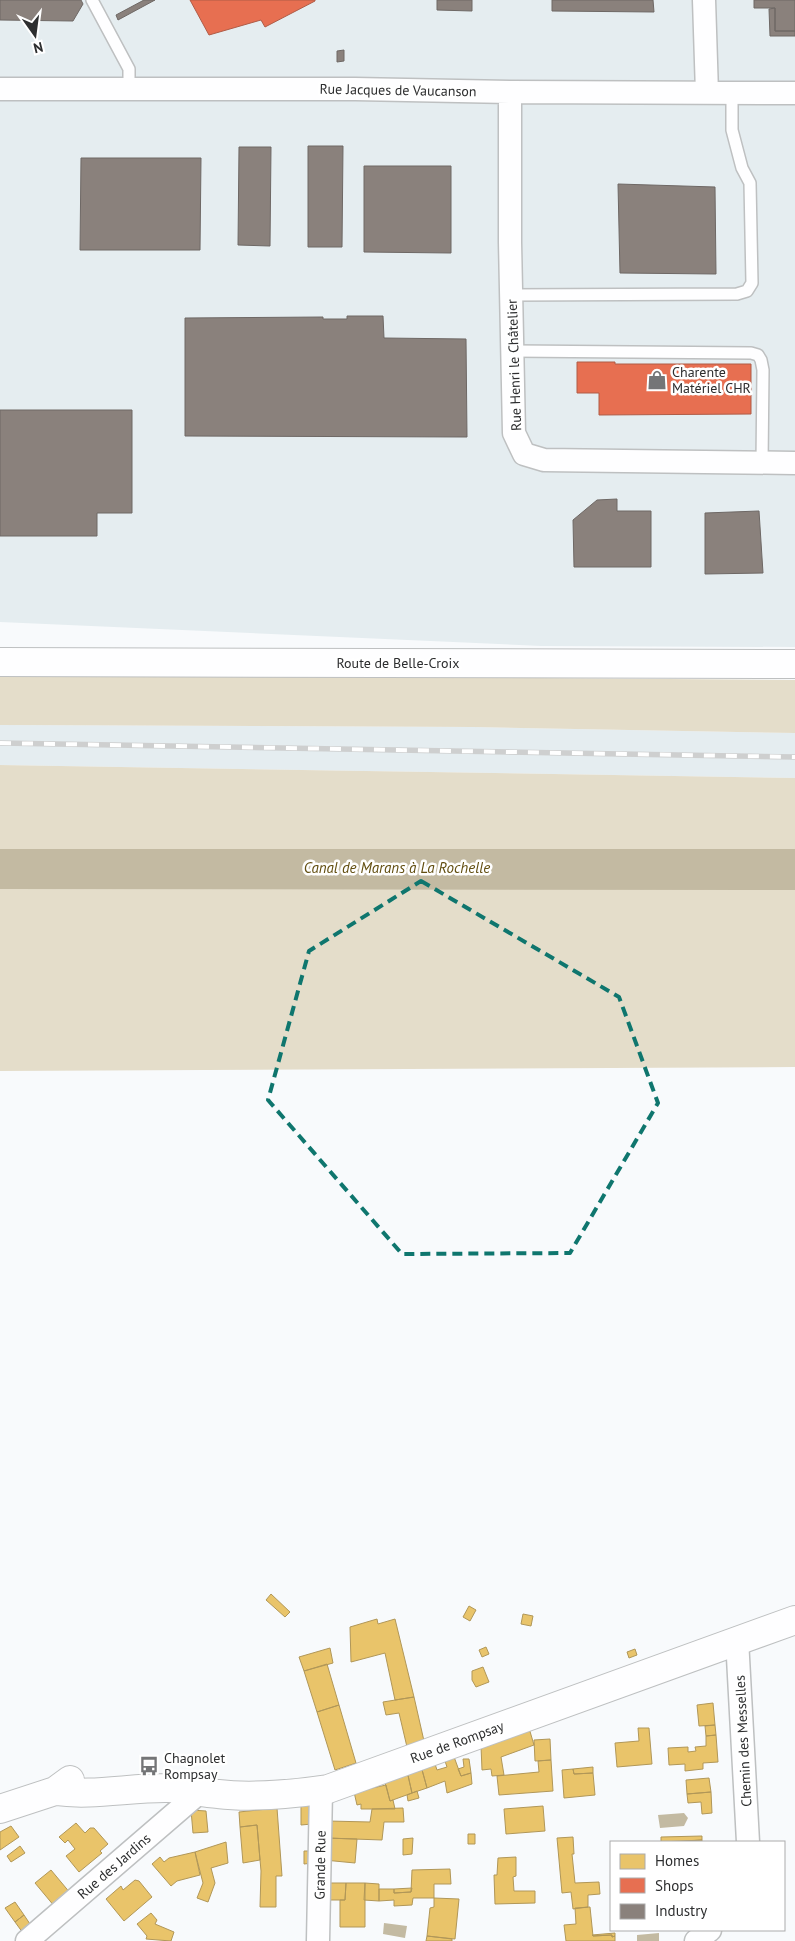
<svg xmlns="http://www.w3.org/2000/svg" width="795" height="1941" font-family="'PT Sans',sans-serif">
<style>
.built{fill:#e5edf0}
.forest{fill:#e4ddca}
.water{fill:#c3baa2}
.homes{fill:#e9c46a;stroke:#b19758}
.shops{fill:#e76f51;stroke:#af5c47}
.industry{fill:#8a817c;stroke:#6e6865}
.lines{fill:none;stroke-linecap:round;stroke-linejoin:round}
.service-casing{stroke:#bec0c1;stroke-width:14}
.minor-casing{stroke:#bec0c1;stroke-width:25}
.tertiary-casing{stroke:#bec0c1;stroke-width:30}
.service{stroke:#fefeff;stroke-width:11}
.minor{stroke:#fefeff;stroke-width:22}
.tertiary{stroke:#fefeff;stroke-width:28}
.rail-casing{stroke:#cecfcf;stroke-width:5.5}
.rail{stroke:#fff;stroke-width:4;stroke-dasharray:11;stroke-linecap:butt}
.marked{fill:none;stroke:#0f766e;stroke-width:4;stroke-dasharray:10 6;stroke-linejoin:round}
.labels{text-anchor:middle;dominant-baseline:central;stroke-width:5;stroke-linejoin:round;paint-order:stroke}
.street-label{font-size:14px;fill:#2d2e2f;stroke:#fff}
.poi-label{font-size:14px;fill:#2d2e2f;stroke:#fff;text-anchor:start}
.water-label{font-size:15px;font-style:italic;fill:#624e10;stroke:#fff}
</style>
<rect width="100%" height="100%" fill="#f8fafc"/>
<!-- built -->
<path class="built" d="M 0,0 L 795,0 L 795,647 L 541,646 L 0,622 Z
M 0,725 L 474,727 L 795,733 L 795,778 L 0,765 Z"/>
<!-- forest -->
<path class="forest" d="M 0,674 L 795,680 L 795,733 L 474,727 L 0,725 Z
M 0,765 L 795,778 L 795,1067 L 0,1071 Z"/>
<!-- water -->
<path class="water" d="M 0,849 L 795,849 L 795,890 L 0,889 Z
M 684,1813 L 688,1818 L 684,1826 L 660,1828 L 658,1815 Z
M 384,1923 L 407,1926 L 405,1938 L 383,1934 Z
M 659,1933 L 659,1941 L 637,1941 L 637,1935 Z"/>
<!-- homes -->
<path class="homes" d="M 271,1594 L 290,1612 L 285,1617 L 266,1600 Z
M 469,1606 L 476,1610 L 470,1621 L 463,1617 Z
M 523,1614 L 533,1616 L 531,1626 L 521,1624 Z
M 377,1619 L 378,1624 L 395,1619 L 414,1697 L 395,1700 L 385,1653 L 351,1662 L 350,1627 Z
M 486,1647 L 489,1654 L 482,1657 L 479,1650 Z
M 330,1648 L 333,1663 L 304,1671 L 299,1657 Z
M 635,1649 L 637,1655 L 629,1658 L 627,1652 Z
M 327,1664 L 339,1705 L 317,1712 L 304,1671 Z
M 483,1667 L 489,1682 L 476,1687 L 472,1680 L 472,1671 Z
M 414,1697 L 424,1741 L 407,1747 L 399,1713 L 386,1715 L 383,1702 Z
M 713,1703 L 715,1725 L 699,1726 L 697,1705 Z
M 339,1705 L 356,1763 L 335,1770 L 317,1712 Z
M 715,1725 L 716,1735 L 706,1736 L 705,1726 Z
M 529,1728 L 534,1745 L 501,1757 L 504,1775 L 492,1776 L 491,1769 L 482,1770 L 481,1746 Z
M 638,1728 L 649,1728 L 652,1764 L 617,1767 L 615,1743 L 639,1741 Z
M 716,1735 L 718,1762 L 703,1763 L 703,1769 L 685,1771 L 685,1764 L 669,1765 L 668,1748 L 688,1747 L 688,1752 L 696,1751 L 695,1747 L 706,1746 L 706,1736 Z
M 550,1739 L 551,1760 L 535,1761 L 534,1740 Z
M 453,1754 L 461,1776 L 471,1773 L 472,1784 L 447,1793 L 445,1781 L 427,1788 L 421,1766 L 434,1761 L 437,1770 L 447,1767 L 444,1758 Z
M 463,1759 L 469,1759 L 471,1773 L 461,1776 L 458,1769 L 464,1767 Z
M 551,1760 L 553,1791 L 499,1795 L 497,1776 L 539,1772 L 538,1761 Z
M 421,1766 L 427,1788 L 412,1793 L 407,1771 Z
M 593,1767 L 593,1773 L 574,1774 L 573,1769 Z
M 573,1769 L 574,1774 L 593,1773 L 595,1795 L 564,1798 L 562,1770 Z
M 407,1771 L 412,1793 L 390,1801 L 384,1779 Z
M 709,1778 L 711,1792 L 687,1794 L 686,1780 Z
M 386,1785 L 390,1801 L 393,1800 L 395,1809 L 361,1809 L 361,1804 L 357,1805 L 354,1792 Z
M 417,1791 L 419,1798 L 408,1801 L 407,1795 Z
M 711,1792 L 712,1813 L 702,1814 L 701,1802 L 688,1803 L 687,1794 Z
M 313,1804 L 312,1824 L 301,1825 L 301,1805 Z
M 543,1806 L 545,1831 L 506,1834 L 504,1809 Z
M 277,1808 L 282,1876 L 276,1876 L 276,1907 L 260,1907 L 261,1871 L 257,1825 L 240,1827 L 239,1812 Z
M 403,1808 L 404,1822 L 384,1822 L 382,1840 L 326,1838 L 328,1821 L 370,1822 L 372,1809 Z
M 191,1810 L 206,1811 L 208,1832 L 193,1833 Z
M 76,1823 L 85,1833 L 90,1828 L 94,1828 L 108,1844 L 100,1851 L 102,1853 L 79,1872 L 66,1856 L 75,1849 L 68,1840 L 65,1843 L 59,1837 Z
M 257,1825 L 260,1860 L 243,1863 L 240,1827 Z
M 11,1826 L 19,1837 L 0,1850 L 0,1832 Z
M 468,1834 L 475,1834 L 475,1844 L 468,1844 Z
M 702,1836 L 702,1840 L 661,1842 L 661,1837 Z
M 573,1837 L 574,1854 L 572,1854 L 575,1883 L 599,1882 L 600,1894 L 588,1895 L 588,1907 L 573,1909 L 571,1892 L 562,1893 L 557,1838 Z
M 326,1838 L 357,1839 L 355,1863 L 324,1860 Z
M 413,1838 L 412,1854 L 403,1855 L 403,1839 Z
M 702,1840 L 702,1842 L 673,1842 Z
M 226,1842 L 228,1863 L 211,1868 L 215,1883 L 208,1902 L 197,1898 L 203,1883 L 195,1852 Z
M 20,1846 L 25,1853 L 11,1862 L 7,1856 Z
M 304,1851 L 313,1851 L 313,1863 L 304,1864 Z
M 195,1852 L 200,1875 L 177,1881 L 171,1886 L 152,1864 L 160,1857 L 164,1862 L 169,1858 Z
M 516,1857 L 516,1876 L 513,1877 L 514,1891 L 535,1891 L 535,1903 L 495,1904 L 494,1875 L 497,1875 L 498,1858 Z
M 450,1869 L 451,1884 L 434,1884 L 434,1898 L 413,1898 L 412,1905 L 394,1906 L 394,1900 L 379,1901 L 379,1889 L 394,1889 L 394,1893 L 411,1892 L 412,1870 Z
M 51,1870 L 71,1894 L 55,1907 L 35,1883 Z
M 135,1880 L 139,1881 L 152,1897 L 124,1921 L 106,1899 L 121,1886 L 123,1890 Z
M 326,1883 L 346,1883 L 345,1900 L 325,1900 Z
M 346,1883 L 365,1883 L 365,1927 L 340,1927 L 340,1900 L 345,1900 Z
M 365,1883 L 379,1884 L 379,1901 L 364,1900 Z
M 412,1888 L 411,1892 L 394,1893 L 394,1889 Z
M 434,1898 L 459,1899 L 455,1939 L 427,1936 L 430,1908 L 434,1907 Z
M 15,1902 L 24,1915 L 15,1922 L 5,1908 Z
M 590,1907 L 593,1936 L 612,1935 L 612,1937 L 615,1936 L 615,1941 L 566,1941 L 564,1925 L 576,1924 L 575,1908 Z
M 151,1913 L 157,1920 L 155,1924 L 174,1932 L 171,1941 L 146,1939 L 147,1936 L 137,1924 Z
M 24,1915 L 32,1927 L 23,1933 L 15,1922 Z
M 615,1933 L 615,1936 L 612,1937 L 612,1935 L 593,1936 L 592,1935 Z
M 427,1936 L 452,1939 L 452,1941 L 426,1941 Z"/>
<!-- shops -->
<path class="shops" d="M 190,0 L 315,0 L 315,1 L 265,27 L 261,20 L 209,35 Z
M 577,362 L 615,362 L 615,364 L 751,364 L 751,414 L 599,415 L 599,393 L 577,393 Z"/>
<!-- industry -->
<path class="industry" d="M 0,0 L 81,0 L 83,4 L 73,21 L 0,20 Z
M 144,0 L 155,0 L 118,20 L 116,15 Z
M 437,0 L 472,0 L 472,11 L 437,10 Z
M 552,0 L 653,0 L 654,12 L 552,11 Z
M 754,0 L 795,0 L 795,31 L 775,31 L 775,8 L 754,8 Z
M 775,8 L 775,31 L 795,31 L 795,36 L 770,36 L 769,9 Z
M 344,50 L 344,61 L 337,62 L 337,51 Z
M 308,146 L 343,146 L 342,247 L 308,247 Z
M 239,147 L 271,147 L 270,246 L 238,245 Z
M 81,158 L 201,158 L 200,250 L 80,250 Z
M 364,166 L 451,166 L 451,253 L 364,252 Z
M 618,184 L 715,187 L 716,274 L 620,273 Z
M 347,316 L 383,316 L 384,338 L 466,339 L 467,437 L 185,436 L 185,318 L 323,317 L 323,319 L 347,319 Z
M 0,410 L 132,410 L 132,513 L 97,513 L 97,536 L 0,536 Z
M 617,499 L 617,511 L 651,511 L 651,567 L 574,567 L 573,520 L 597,500 Z
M 759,511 L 763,573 L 705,574 L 705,513 Z"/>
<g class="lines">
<defs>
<path id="service" d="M 92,0 L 129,69 L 129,89
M 511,295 L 737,294 L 747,291 L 752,283 L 750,183 L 742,168 L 732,130 L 732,93
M 513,351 L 751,353 L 758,355 L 761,360 L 763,370 L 762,463"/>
<path id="minor" d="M 704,0 L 707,93
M 0,89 L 355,89 L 510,92 L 795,93
M 510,92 L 510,242 L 514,433 L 524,454 L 544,460 L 795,463
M 737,1639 L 748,1842
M 27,1941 L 201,1791
M 318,1941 L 321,1790
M 696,1941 L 710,1930"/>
<path id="tertiary" d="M 0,662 L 795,664
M 55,1791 C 91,1796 128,1788 165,1788 C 182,1787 200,1793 218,1794 C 252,1798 294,1794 328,1789 L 795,1620
M 0,1809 L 55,1791 L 70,1780"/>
</defs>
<!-- service casing -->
<use href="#service" class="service-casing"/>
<!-- minor casing -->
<use href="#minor" class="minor-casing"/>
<!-- tertiary casing -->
<use href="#tertiary" class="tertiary-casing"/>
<!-- service -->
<use href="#service" class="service"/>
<!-- minor -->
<use href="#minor" class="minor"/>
<!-- tertiary -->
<use href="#tertiary" class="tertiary"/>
<defs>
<path id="rail" d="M 0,743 L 795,757"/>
</defs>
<!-- rail casing -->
<use href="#rail" class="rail-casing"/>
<!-- rail -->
<use href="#rail" class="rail"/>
</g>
<!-- marked area -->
<path class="marked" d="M 421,881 L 619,997 L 658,1103 L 570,1253 L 402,1254 L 268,1100 L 309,951 Z"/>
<!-- icons -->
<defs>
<symbol id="shop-bare" viewBox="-9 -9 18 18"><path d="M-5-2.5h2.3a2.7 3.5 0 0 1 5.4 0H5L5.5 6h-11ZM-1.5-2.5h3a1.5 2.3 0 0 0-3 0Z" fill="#747577" stroke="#fff" stroke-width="2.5" paint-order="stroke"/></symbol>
<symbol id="bus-bare" viewBox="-9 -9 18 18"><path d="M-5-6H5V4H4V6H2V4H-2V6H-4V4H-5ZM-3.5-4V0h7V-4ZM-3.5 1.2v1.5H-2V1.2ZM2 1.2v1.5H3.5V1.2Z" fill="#747577" stroke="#fff" stroke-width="2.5" paint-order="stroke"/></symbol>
</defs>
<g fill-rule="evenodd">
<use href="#shop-bare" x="643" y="366" width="28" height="28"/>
<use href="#bus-bare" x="135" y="1752" width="28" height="28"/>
</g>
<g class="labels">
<!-- street labels -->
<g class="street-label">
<text transform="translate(398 90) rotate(1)">Rue Jacques de Vaucanson</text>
<text transform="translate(514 365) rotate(-92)">Rue Henri le Châtelier</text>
<text x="398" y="663">Route de Belle-Croix</text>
<text transform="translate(743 1741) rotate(-93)">Chemin des Messelles</text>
<text transform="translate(457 1742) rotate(-20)">Rue de Rompsay</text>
<text transform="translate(320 1865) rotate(-89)">Grande Rue</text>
<text transform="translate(114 1866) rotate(-41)">Rue des Jardins</text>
</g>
<!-- poi labels -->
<g class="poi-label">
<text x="672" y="372">Charente<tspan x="672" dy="16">Matériel CHR</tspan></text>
<text x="164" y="1758">Chagnolet<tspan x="164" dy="16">Rompsay</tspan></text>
</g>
<!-- water labels -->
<g class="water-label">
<text x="397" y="867">Canal de Marans à La Rochelle</text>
</g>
</g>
<!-- legend -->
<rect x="610" y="1841" width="175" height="90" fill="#ffffff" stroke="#ababac"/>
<rect x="620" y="1854" width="25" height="15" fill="#e9c46a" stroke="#ababac"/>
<text x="655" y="1866" font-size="15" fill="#2d2e2f">Homes</text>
<rect x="620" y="1878" width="25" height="15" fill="#e76f51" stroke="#ababac"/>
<text x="655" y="1891" font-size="15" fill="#2d2e2f">Shops</text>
<rect x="620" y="1904" width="25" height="15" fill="#8a817c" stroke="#ababac"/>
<text x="655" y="1916" font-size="15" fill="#2d2e2f">Industry</text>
<!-- north arrow -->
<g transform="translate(35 35) rotate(166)" stroke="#ffffff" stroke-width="4" paint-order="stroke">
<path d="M0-4L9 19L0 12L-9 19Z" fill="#2d2e2f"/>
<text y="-8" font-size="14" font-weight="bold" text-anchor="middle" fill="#2d2e2f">N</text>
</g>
</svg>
